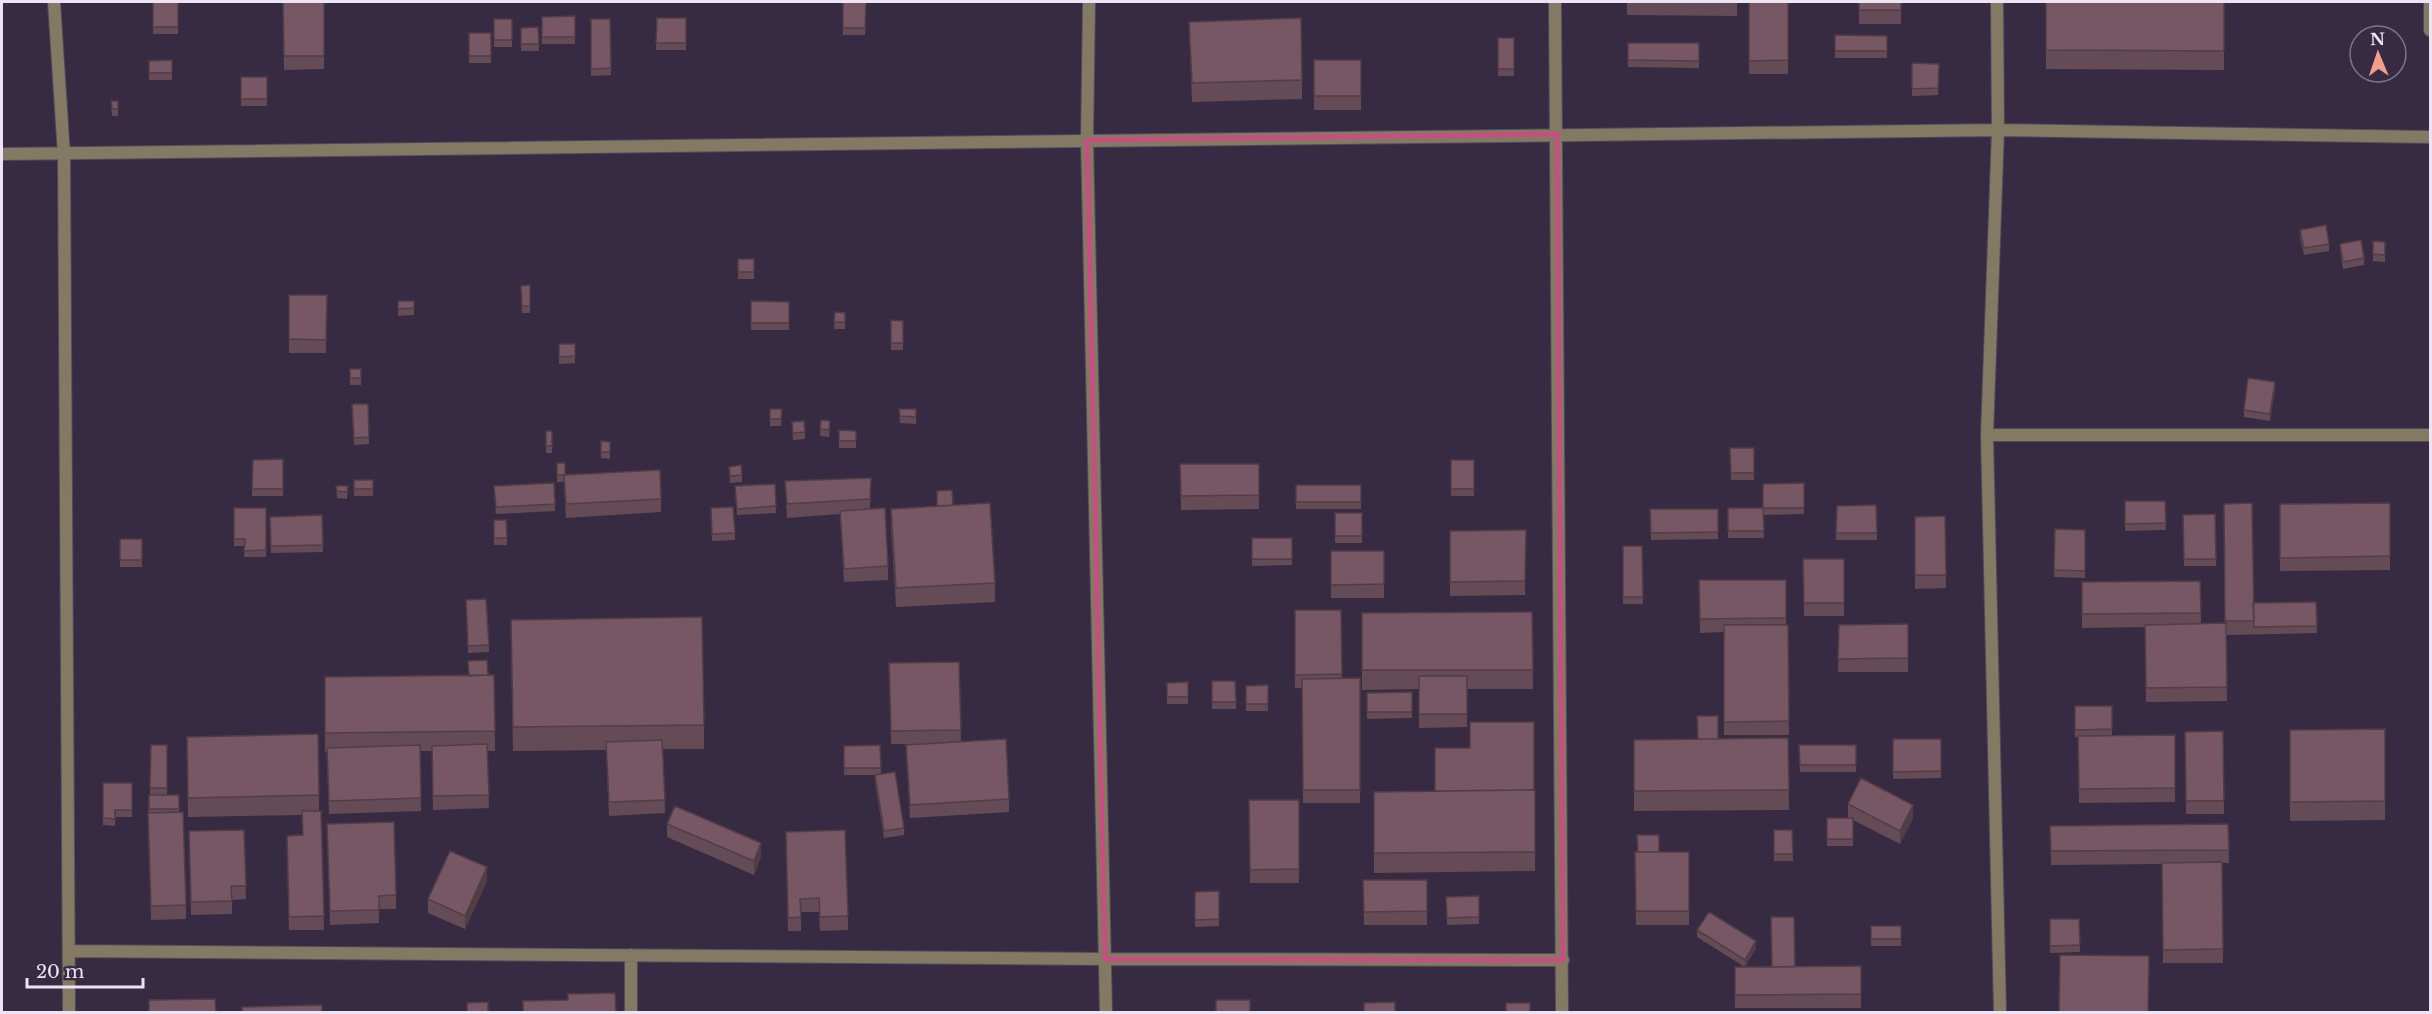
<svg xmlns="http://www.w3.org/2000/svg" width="2432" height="1014" font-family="'Libre Baskerville',serif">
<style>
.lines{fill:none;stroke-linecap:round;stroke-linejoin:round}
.minor-casing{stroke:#54495f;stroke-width:14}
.minor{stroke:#847a64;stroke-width:12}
.wall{fill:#654b55}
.shaded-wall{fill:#533d45}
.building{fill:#765763;stroke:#533d45;stroke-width:1.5}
.marked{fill:none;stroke:#cc4b81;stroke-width:4.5;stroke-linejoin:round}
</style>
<rect width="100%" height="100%" fill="#372b43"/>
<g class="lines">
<defs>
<path id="minor" d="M 54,2 L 64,155 L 69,1012
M 1089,2 L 1087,140 L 1106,1012
M 1555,2 L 1562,1012
M 1997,2 L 1998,130 L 1987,435 L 2000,1012
M 2430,2 L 2430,30
M 2,154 L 1998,130 L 2430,137
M 1987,435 L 2430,435
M 70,951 L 1105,959 L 1563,960
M 631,1012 L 631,955"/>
</defs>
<!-- minor casing -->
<use href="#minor" class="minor-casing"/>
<!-- minor -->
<use href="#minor" class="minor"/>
</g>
<!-- wall -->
<path class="wall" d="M 153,2 L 178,2 L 178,34 L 153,34 Z
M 283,2 L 324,2 L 324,69 L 284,70 Z
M 843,2 L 866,2 L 865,35 L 843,35 Z
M 1627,2 L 1737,2 L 1737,16 L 1627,15 Z
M 1749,2 L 1788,2 L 1788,74 L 1749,74 Z
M 1859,2 L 1901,2 L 1901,24 L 1859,24 Z
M 2046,2 L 2224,2 L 2224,70 L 2046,69 Z
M 575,16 L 575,44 L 542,44 L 542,17 Z
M 657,18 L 686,18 L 686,50 L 656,50 Z
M 494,19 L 512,19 L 512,47 L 494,47 Z
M 591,19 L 610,19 L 611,75 L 591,76 Z
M 1189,22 L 1302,80 L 1302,99 L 1192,102 Z
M 538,27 L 539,51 L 521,51 L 521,28 Z
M 469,33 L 491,33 L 491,63 L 469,63 Z
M 1835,35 L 1887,36 L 1887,58 L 1835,58 Z
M 1498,38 L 1514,38 L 1514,76 L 1498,76 Z
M 1628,43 L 1699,43 L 1699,68 L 1628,67 Z
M 172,60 L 172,80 L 149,80 L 149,61 Z
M 1314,60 L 1361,60 L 1361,110 L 1314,110 Z
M 1912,63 L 1939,64 L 1938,95 L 1912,96 Z
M 241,77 L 267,77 L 267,106 L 241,106 Z
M 111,101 L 118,101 L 118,116 L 112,116 Z
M 2300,230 L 2329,244 L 2329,251 L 2304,255 L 2300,237 Z
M 2373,241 L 2385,242 L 2385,262 L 2373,261 Z
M 2340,244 L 2364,258 L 2364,265 L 2343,269 L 2340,251 Z
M 738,259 L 754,259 L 754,279 L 738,279 Z
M 530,285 L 530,313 L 522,313 L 521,286 Z
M 289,295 L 327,295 L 326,353 L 289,353 Z
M 398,301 L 414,301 L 414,315 L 398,316 Z
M 751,301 L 789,302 L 789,330 L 751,330 Z
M 835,312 L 845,313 L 845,329 L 834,329 Z
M 891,320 L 903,321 L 903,350 L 891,350 Z
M 559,344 L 575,344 L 575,363 L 559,364 Z
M 350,369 L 361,369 L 361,385 L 350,385 Z
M 2275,389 L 2270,421 L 2244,417 L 2244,410 Z
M 770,409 L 782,409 L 781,426 L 770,426 Z
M 899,409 L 916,409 L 916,424 L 900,423 Z
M 352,411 L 369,437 L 369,444 L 354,445 Z
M 821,420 L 830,428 L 829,437 L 820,436 Z
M 792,422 L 805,432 L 805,439 L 793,440 Z
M 839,430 L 856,431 L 856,448 L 839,448 Z
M 546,431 L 552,431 L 552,453 L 546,453 Z
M 610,442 L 610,459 L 601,458 L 601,452 Z
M 1730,448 L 1754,448 L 1754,480 L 1731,480 Z
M 283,459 L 283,496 L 252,496 L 253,460 Z
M 1451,460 L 1474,460 L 1474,496 L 1451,496 Z
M 557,463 L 565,475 L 661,499 L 661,512 L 566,518 L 564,482 L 557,482 Z
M 1180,464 L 1259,464 L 1259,509 L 1181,510 Z
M 729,467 L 742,475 L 742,482 L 730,483 Z
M 871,478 L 870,509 L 888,566 L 888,580 L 844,582 L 840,514 L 787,518 L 785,481 Z
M 354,480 L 373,480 L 373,496 L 354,496 Z
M 554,483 L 555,511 L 496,514 L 494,493 Z
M 1804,483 L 1804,514 L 1763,515 L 1764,538 L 1728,538 L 1728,508 L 1763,508 Z
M 775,484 L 776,513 L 737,515 L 735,486 Z
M 1296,485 L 1361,485 L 1361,509 L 1296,509 Z
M 336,486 L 348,486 L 347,499 L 337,498 Z
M 2125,501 L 2165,501 L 2166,530 L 2125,531 Z
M 2390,503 L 2390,570 L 2280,571 L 2280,504 Z
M 2224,504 L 2253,603 L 2316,602 L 2317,633 L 2226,635 L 2227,701 L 2146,702 L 2145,627 L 2082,628 L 2082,582 L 2200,581 L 2201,624 L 2225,623 Z
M 953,505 L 995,583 L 995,602 L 896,607 L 891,528 L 891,509 Z
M 1876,505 L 1877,540 L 1836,540 L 1837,506 Z
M 234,508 L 266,508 L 266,557 L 244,557 L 245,546 L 234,546 Z
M 1650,509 L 1718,509 L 1718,539 L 1651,540 Z
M 1335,513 L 1362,513 L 1362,543 L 1335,543 Z
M 2215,514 L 2216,566 L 2184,566 L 2183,515 Z
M 322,515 L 323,552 L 271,553 L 270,517 Z
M 711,515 L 735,533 L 735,540 L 712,541 Z
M 1945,516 L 1946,588 L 1915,589 L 1915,517 Z
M 494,520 L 507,538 L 507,545 L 494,545 Z
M 2055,529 L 2085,530 L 2085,578 L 2054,577 Z
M 1526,530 L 1525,595 L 1450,596 L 1450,531 Z
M 1252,538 L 1292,538 L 1292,565 L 1252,566 Z
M 120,539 L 142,539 L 142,567 L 120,567 Z
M 1623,546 L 1642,546 L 1643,604 L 1623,604 Z
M 1331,551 L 1384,551 L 1384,598 L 1331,598 Z
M 1803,559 L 1844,559 L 1844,616 L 1804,616 Z
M 1699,580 L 1786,580 L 1786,625 L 1788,625 L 1789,735 L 1724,735 L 1724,632 L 1700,633 Z
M 466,600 L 489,645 L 489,652 L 468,653 Z
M 1295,610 L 1341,610 L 1342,678 L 1360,678 L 1360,803 L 1303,803 L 1302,688 L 1295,688 Z
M 1532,612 L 1533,689 L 1467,689 L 1467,727 L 1419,728 L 1419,689 L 1362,690 L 1362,613 Z
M 1908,624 L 1908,672 L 1838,672 L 1839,625 Z
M 511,644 L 704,725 L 704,749 L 663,749 L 665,813 L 609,816 L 606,750 L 513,751 Z
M 468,661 L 488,675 L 494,675 L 495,751 L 487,751 L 489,808 L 433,810 L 432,751 L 420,751 L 421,811 L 329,814 L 327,752 L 325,752 L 325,677 L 469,676 Z
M 959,662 L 961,742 L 1009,799 L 1009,812 L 910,818 L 906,745 L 926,744 L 891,744 L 889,663 Z
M 1212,681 L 1235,681 L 1236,709 L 1212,709 Z
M 1188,682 L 1188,704 L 1167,704 L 1167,683 Z
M 1268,685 L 1268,711 L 1246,711 L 1246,686 Z
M 1412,692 L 1412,718 L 1367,719 L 1367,693 Z
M 2075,706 L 2112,706 L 2112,736 L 2175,735 L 2175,802 L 2079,803 L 2078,737 L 2075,737 Z
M 2385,729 L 2385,820 L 2290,821 L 2290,730 Z
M 2223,731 L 2224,814 L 2186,814 L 2185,732 Z
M 187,737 L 319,795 L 319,811 L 321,811 L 324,930 L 289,930 L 287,849 L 303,835 L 302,815 L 188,817 Z
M 1788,738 L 1789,810 L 1634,811 L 1634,740 Z
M 1893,739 L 1941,739 L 1941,778 L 1893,779 Z
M 151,745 L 167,745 L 167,795 L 179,795 L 179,812 L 186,905 L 186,919 L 151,920 L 148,826 L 149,795 L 150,795 Z
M 880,745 L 881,774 L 904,828 L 904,835 L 884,838 L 875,782 L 875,775 L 876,775 L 844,775 L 844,746 Z
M 1799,745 L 1856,745 L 1856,772 L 1800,772 Z
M 1470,748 L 1535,790 L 1535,871 L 1374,873 L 1374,792 L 1435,791 Z
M 103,783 L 132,783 L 132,817 L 115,817 L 115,826 L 103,825 Z
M 1249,800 L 1299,800 L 1299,883 L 1250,883 Z
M 1848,804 L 1913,818 L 1900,844 L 1853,820 L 1853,846 L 1827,846 L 1827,818 L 1848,818 Z
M 327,824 L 396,895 L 396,909 L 379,909 L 379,923 L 330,925 Z
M 667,824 L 761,856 L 754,875 L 667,837 Z
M 2228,824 L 2229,863 L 2222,863 L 2223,963 L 2163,963 L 2162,864 L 2051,865 L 2050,826 Z
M 244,830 L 246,899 L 232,900 L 232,914 L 191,915 L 189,831 Z
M 1774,830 L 1792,830 L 1793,861 L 1774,861 Z
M 786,832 L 848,916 L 848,930 L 820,931 L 819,912 L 801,912 L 801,931 L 788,931 Z
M 1635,852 L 1689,852 L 1689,925 L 1636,925 Z
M 1363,880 L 1427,880 L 1427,925 L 1364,925 Z
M 487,881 L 465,929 L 428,913 L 428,899 Z
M 1219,891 L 1219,926 L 1195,927 L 1195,892 Z
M 1479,896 L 1479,924 L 1447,925 L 1446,897 Z
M 2050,919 L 2079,919 L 2080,952 L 2050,953 Z
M 1871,926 L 1901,926 L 1901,946 L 1871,946 Z
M 1697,930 L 1756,948 L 1745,967 L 1697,937 Z
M 1861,966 L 1861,1008 L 1735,1008 L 1735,967 Z"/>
<!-- shaded-wall -->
<path class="shaded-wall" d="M 2275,382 L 2275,389 L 2270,421 L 2270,414 Z
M 1913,805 L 1913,818 L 1900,844 L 1900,831 Z
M 761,843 L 761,856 L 754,875 L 754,861 Z
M 487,867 L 487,881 L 465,929 L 465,916 Z
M 1756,941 L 1756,948 L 1745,967 L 1745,960 Z"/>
<!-- building -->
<path class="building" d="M 153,2 L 178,2 L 178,27 L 153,27 Z
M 283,2 L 324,2 L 324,56 L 284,56 Z
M 843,2 L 866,2 L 865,28 L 843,28 Z
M 1749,2 L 1788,2 L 1788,60 L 1749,61 Z
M 1859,2 L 1901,2 L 1901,10 L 1859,10 Z
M 2046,2 L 2224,2 L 2224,51 L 2046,50 Z
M 575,16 L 575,37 L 542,37 L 542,17 Z
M 657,18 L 686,18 L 686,43 L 656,43 Z
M 1301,18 L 1302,80 L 1192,83 L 1189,22 Z
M 494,19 L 512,19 L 512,40 L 494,40 Z
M 591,19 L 610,19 L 611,68 L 591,69 Z
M 538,27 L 539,44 L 521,44 L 521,28 Z
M 469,33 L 491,33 L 491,56 L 469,56 Z
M 1835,35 L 1887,36 L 1887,51 L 1835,51 Z
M 1498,38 L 1514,38 L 1514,69 L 1498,69 Z
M 1628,43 L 1699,43 L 1699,61 L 1628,60 Z
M 172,60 L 172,73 L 149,73 L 149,61 Z
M 1314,60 L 1361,60 L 1361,96 L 1314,96 Z
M 1912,63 L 1939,64 L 1938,88 L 1912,89 Z
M 241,77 L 267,77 L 267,99 L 241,99 Z
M 111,101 L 118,101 L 118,109 L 112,109 Z
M 2326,225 L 2329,244 L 2304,248 L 2300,230 Z
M 2361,240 L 2364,258 L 2343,262 L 2340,244 Z
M 2373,241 L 2385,242 L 2385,255 L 2373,254 Z
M 738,259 L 754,259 L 754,272 L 738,272 Z
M 530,285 L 530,306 L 522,306 L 521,286 Z
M 289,295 L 327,295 L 326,340 L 289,339 Z
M 398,301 L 414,301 L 414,308 L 398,309 Z
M 751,301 L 789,302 L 789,323 L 751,323 Z
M 835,312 L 845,313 L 845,322 L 834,322 Z
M 891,320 L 903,321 L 903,343 L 891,343 Z
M 559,344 L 575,344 L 575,356 L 559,357 Z
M 350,369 L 361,369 L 361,378 L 350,378 Z
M 2248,378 L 2275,382 L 2270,414 L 2244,410 Z
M 352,404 L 368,404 L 369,437 L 354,438 Z
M 770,409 L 782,409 L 781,419 L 770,419 Z
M 899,409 L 916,409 L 916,417 L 900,416 Z
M 821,420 L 830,421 L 829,430 L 820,429 Z
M 804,421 L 805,432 L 793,433 L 792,422 Z
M 839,430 L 856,431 L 856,441 L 839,441 Z
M 546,431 L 552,431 L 552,446 L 546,446 Z
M 601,441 L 610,442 L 610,452 L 601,452 Z
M 1730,448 L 1754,448 L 1754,473 L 1731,473 Z
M 283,459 L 283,489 L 252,489 L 253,460 Z
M 1451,460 L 1474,460 L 1474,489 L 1451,489 Z
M 557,463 L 565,463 L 565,475 L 557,475 Z
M 1180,464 L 1259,464 L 1259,495 L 1181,496 Z
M 741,465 L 742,475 L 730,476 L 729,467 Z
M 660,470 L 661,499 L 566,504 L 564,475 Z
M 871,478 L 870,499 L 787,504 L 785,481 Z
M 354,480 L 373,480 L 373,489 L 354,489 Z
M 554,483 L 555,504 L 496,507 L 494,486 Z
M 1804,483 L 1804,508 L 1763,508 L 1764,531 L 1728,531 L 1728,508 L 1763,508 L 1763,484 Z
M 775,484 L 776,506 L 737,509 L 735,486 Z
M 1296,485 L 1361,485 L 1361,502 L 1296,502 Z
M 336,486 L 348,486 L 347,492 L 337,491 Z
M 952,490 L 953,505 L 937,506 L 937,491 Z
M 2125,501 L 2165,501 L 2166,523 L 2125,524 Z
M 990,503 L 995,583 L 896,588 L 891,509 Z
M 2252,503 L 2254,621 L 2225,621 L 2224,504 Z
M 2390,503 L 2390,556 L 2280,558 L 2280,504 Z
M 1876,505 L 1877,533 L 1836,533 L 1837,506 Z
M 733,507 L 735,533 L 712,534 L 711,508 Z
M 234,508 L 266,508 L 266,550 L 244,551 L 245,539 L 234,539 Z
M 885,508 L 888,566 L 844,569 L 840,511 Z
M 1650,509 L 1718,509 L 1718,532 L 1651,533 Z
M 1335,513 L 1362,513 L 1362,536 L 1335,536 Z
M 2215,514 L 2216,559 L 2184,559 L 2183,515 Z
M 322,515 L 323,545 L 271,546 L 270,517 Z
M 1945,516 L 1946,575 L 1915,575 L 1915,517 Z
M 494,520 L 506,520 L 507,538 L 494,538 Z
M 2055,529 L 2085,530 L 2085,571 L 2054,570 Z
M 1526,530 L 1525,581 L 1450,582 L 1450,531 Z
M 1252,538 L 1292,538 L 1292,559 L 1252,559 Z
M 120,539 L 142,539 L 142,560 L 120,560 Z
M 1623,546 L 1642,546 L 1643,597 L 1623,597 Z
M 1331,551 L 1384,551 L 1384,584 L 1331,585 Z
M 1803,559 L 1844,559 L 1844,603 L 1804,603 Z
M 1699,580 L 1786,580 L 1786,618 L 1700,619 Z
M 2200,581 L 2201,613 L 2082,614 L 2082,582 Z
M 486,599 L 489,645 L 468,646 L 466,600 Z
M 2316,602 L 2317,626 L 2254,627 L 2253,603 Z
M 1295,610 L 1341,610 L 1342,674 L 1295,675 Z
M 1532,612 L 1533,670 L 1362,670 L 1362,613 Z
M 702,617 L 704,725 L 513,727 L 511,620 Z
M 2226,623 L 2227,687 L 2146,688 L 2145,625 Z
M 1908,624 L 1908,658 L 1838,659 L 1839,625 Z
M 1724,625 L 1788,625 L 1789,721 L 1724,722 Z
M 487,660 L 488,675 L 469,676 L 468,661 Z
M 959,662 L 961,730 L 891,731 L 889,663 Z
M 494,675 L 495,731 L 325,733 L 325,677 Z
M 1419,676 L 1467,676 L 1467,714 L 1419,714 Z
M 1360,678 L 1360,790 L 1303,790 L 1302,679 Z
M 1212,681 L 1235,681 L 1236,702 L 1212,702 Z
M 1188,682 L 1188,697 L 1167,697 L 1167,683 Z
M 1268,685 L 1268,704 L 1246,704 L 1246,686 Z
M 1412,692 L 1412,712 L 1367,712 L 1367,693 Z
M 2075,706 L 2112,706 L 2112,729 L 2075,730 Z
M 1697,716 L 1718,716 L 1718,739 L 1698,739 Z
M 1470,722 L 1534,722 L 1534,790 L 1435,791 L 1435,748 L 1470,748 Z
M 2385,729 L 2385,801 L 2290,802 L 2290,730 Z
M 2223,731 L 2224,801 L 2186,801 L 2185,732 Z
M 318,734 L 319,795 L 188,798 L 187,737 Z
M 2175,735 L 2175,788 L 2079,789 L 2078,736 Z
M 1788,738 L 1789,790 L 1634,791 L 1634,740 Z
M 1006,739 L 1009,799 L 910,805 L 906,745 Z
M 1893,739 L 1941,739 L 1941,771 L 1893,772 Z
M 662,740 L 665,800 L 609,802 L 606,742 Z
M 487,744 L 489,795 L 433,796 L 432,746 Z
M 151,745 L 167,745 L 167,788 L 150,788 Z
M 420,745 L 421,798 L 329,801 L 327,748 Z
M 880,745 L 881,768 L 844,768 L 844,746 Z
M 1799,745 L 1856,745 L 1856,765 L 1800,765 Z
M 895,772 L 904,828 L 884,831 L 875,775 Z
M 1861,778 L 1913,805 L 1900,831 L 1848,804 Z
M 103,783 L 132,783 L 132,810 L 115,810 L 115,819 L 103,818 Z
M 1535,790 L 1535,852 L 1374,853 L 1374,792 Z
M 149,795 L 179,795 L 179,809 L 149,809 Z
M 1249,800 L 1299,800 L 1299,869 L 1250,870 Z
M 675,806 L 761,843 L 754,861 L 667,824 Z
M 302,811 L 321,811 L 324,916 L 289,917 L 287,836 L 303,835 Z
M 183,812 L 186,905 L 151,906 L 148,813 Z
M 1827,818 L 1853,818 L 1853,839 L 1827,839 Z
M 394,822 L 396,895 L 379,896 L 379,910 L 330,911 L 327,824 Z
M 2228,824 L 2229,850 L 2051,851 L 2050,826 Z
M 244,830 L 246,886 L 231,886 L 232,901 L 191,902 L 189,831 Z
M 845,830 L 848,916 L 820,917 L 819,898 L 800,899 L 801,917 L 788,918 L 786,832 Z
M 1774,830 L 1792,830 L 1793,854 L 1774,854 Z
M 1637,835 L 1659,835 L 1659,852 L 1638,852 Z
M 450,851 L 487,867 L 465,916 L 428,899 Z
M 1635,852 L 1689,852 L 1689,911 L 1636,911 Z
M 2222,862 L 2223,949 L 2163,950 L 2162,863 Z
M 1363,880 L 1427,880 L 1427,911 L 1364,912 Z
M 1219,891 L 1219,919 L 1195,920 L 1195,892 Z
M 1479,896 L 1479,917 L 1447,918 L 1446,897 Z
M 1709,912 L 1756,941 L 1745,960 L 1697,930 Z
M 1771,917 L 1794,917 L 1795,967 L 1772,967 Z
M 2050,919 L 2079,919 L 2080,945 L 2050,946 Z
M 1871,926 L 1901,926 L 1901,939 L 1871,939 Z
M 2060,955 L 2149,956 L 2148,1012 L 2059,1012 Z
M 1861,966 L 1861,994 L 1735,995 L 1735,967 Z
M 615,993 L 616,1012 L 523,1012 L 523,1001 L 568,1000 L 568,994 Z
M 215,999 L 216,1012 L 149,1012 L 149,1000 Z
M 1216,1000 L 1250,1000 L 1250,1012 L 1216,1012 Z
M 488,1002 L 488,1012 L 467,1012 L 467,1003 Z
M 1395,1002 L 1395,1012 L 1364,1012 L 1364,1003 Z
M 1506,1003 L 1530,1003 L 1530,1012 L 1506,1012 Z
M 322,1005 L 322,1012 L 242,1012 L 242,1007 Z"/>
<!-- marked area -->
<path class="marked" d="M 1557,134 L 1563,960 L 1105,959 L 1087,140 Z"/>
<!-- border -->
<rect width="2432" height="1014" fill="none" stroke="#ebe4f4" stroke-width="6"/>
<!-- north arrow -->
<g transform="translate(2378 54) rotate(358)"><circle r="28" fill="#372b43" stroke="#7f758a" stroke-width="1.5"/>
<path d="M0-4.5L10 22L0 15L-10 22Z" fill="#f49e89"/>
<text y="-9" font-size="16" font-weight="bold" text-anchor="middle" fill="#ebe4f4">N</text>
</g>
<!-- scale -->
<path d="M27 978v9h116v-9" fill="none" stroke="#ebe4f4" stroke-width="3"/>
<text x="36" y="978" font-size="18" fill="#ebe4f4" stroke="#372b43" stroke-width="4.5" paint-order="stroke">20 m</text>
</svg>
